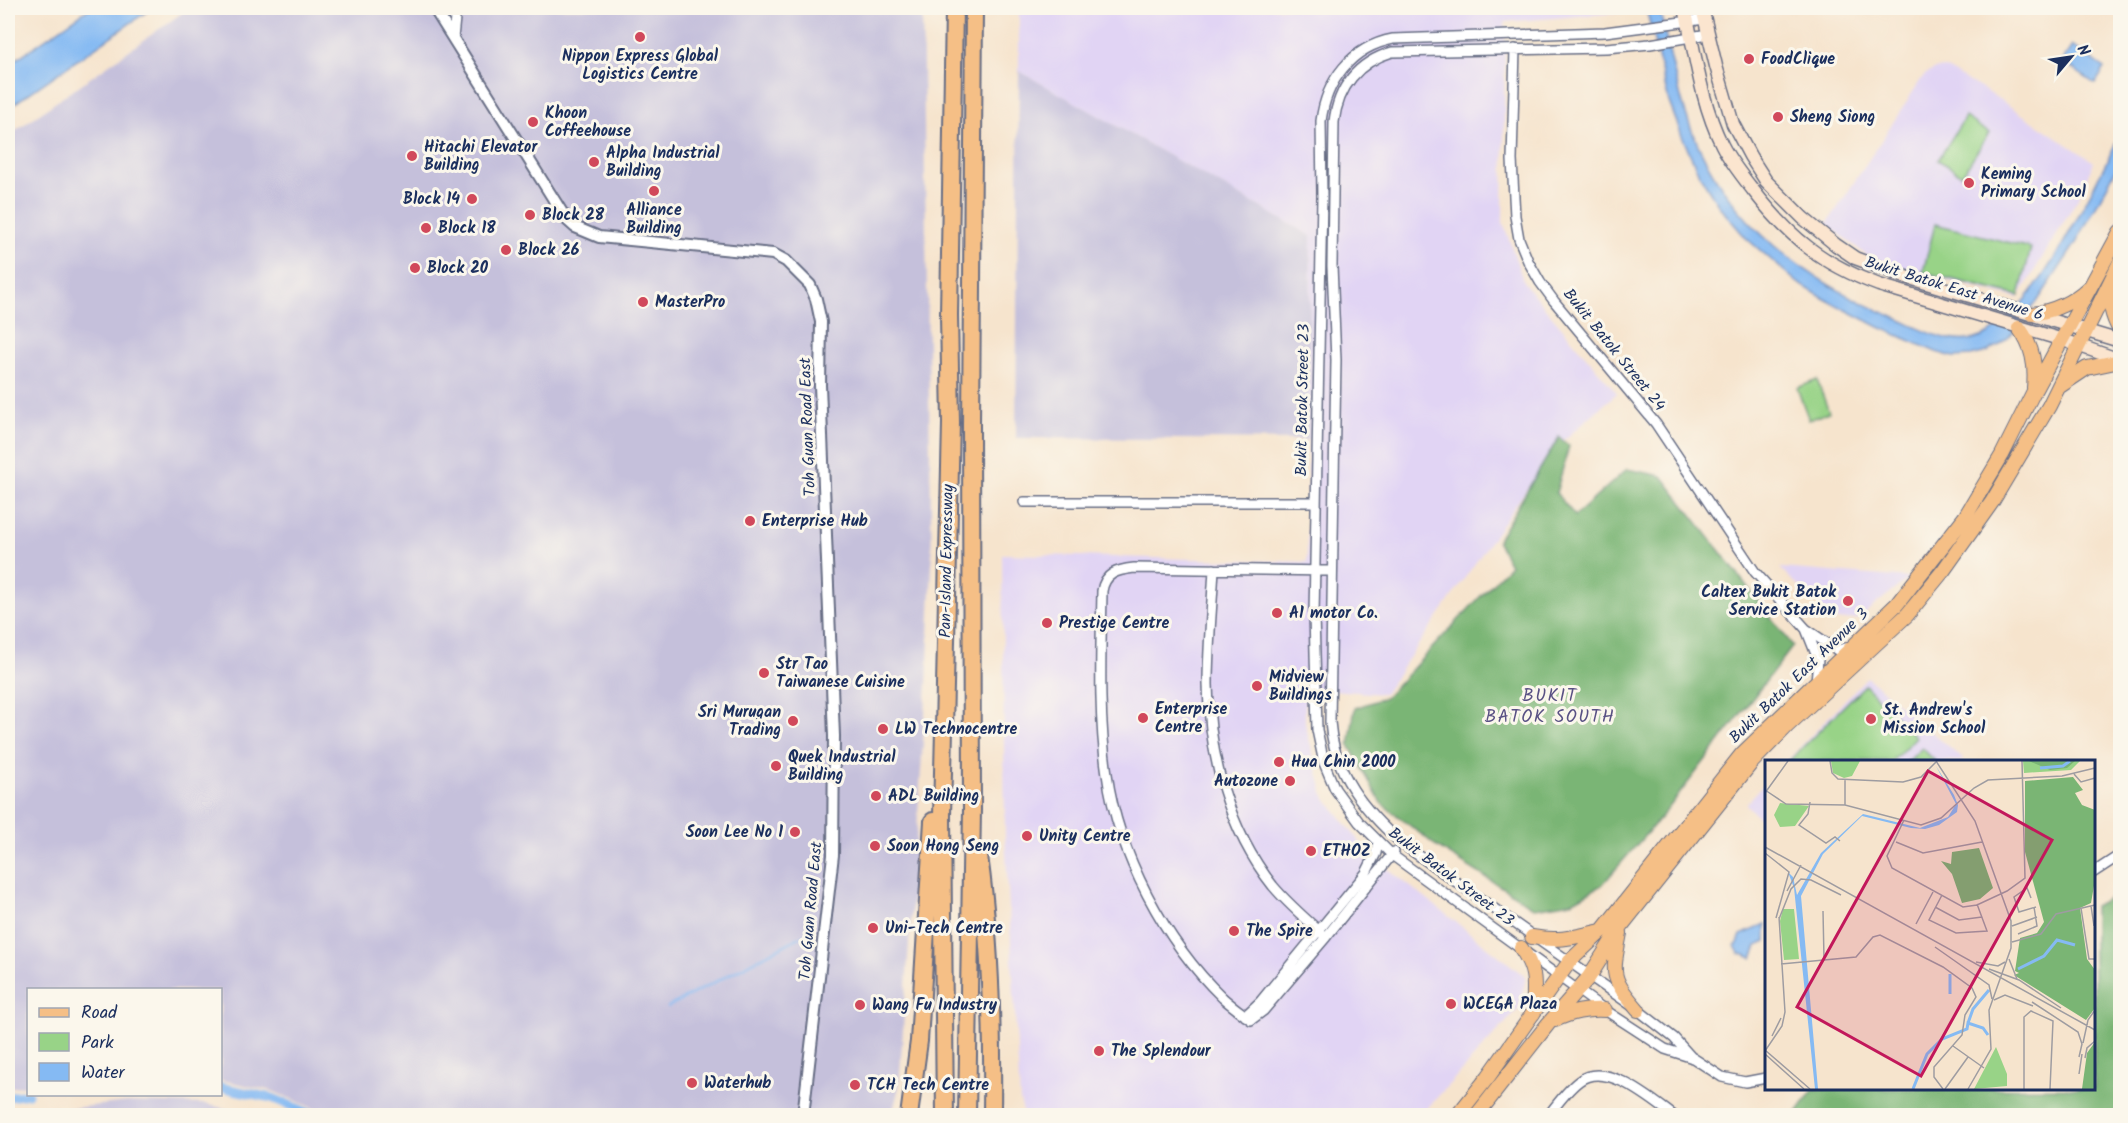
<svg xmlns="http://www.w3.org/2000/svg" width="2128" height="1123" font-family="Kalam,sans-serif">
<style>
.built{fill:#e1d4f4}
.industrial{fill:#c5c0db}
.green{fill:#98d387;stroke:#5a8172;stroke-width:1.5}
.forest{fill:#7ab574;stroke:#4a7269;stroke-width:1.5}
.water{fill:#85baf3;stroke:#5074a8;stroke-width:1.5}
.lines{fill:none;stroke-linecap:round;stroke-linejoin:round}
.stream{stroke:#85baf3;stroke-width:2}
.canal{stroke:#85baf3;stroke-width:9}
.minor-casing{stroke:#686e85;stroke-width:12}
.tertiary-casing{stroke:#686e85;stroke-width:14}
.secondary-casing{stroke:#686e85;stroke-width:15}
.primary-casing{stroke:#686e85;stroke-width:16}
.motorway-casing{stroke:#686e85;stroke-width:20}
.minor{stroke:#fff;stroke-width:9}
.tertiary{stroke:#fff;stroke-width:10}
.secondary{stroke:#fbe5cf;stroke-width:12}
.primary{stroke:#f5bf86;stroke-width:14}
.motorway{stroke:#f5bf86;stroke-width:16}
.poi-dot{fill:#d1495b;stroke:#fbf7ec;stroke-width:2}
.labels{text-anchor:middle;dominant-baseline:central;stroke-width:6;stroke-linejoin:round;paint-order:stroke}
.poi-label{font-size:16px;font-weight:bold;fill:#1b2f5e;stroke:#fbf7ec;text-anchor:start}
.street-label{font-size:16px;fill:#1b2f5e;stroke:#fbf7ec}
.neighbourhood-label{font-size:18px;letter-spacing:1.5px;fill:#595184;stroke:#fbf7ec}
.inset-river{fill:none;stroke:#85baf3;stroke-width:3}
.inset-road{fill:none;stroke:#9e9ca1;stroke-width:1.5}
.view{fill:#c2185b;fill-opacity:0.15;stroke:#c2185b;stroke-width:3}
.inset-edge{fill:none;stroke:#1b2f5e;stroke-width:3}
</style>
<rect width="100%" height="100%" fill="#fbf7ec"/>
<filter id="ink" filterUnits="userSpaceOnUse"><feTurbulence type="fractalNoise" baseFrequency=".0167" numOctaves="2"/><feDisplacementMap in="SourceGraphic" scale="12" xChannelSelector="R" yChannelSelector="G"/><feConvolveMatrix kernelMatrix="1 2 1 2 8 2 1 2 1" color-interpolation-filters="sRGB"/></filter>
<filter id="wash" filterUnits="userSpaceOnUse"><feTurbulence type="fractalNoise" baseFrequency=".008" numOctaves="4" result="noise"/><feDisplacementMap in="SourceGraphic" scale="24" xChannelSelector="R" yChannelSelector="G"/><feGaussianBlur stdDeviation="1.35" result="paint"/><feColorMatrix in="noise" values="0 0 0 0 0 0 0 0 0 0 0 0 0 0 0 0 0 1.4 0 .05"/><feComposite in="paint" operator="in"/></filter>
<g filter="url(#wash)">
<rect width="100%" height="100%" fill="#f6e4cd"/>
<!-- built -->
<path class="built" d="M 1019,8 L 1643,8 L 1643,11 L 1505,22 L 1503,222 L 1524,283 L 1617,393 L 1556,447 L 1384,694 L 1305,688 L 1305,723 L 1324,796 L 1370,855 L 1526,977 L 1519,1008 L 1421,1115 L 1024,1115 L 1020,1100 L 1005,836 L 1002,554 L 1307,562 L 1311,236 L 1019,71 Z
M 1945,68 L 1991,94 L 2094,162 L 2077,200 L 2018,298 L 1878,264 L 1827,224 L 1924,75 L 1936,69 Z
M 1780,568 L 1909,578 L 1857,619 L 1837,620 L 1810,598 Z
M 1867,677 L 1965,761 L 1786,762 Z
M 1766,782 L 1766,825 L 1746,804 Z"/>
<!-- industrial -->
<path class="industrial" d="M 189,8 L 922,8 L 932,565 L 927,685 L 899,1087 L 892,1115 L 330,1115 L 272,1091 L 221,1080 L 220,990 L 28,990 L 28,1085 L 8,1088 L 8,136 Z
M 1019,71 L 1311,236 L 1308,440 L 1016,438 Z
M 128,1102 L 205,1104 L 253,1115 L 8,1115 Z"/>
<!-- green -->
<path class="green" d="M 1965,117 L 1989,133 L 1962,175 L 1938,160 Z
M 1935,224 L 2031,248 L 2019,296 L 1923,272 Z
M 1817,380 L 1829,412 L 1809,420 L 1797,388 Z
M 1865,685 L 1916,737 L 1892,761 L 1789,761 Z
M 1922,748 L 1935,761 L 1908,761 Z"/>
<!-- forest -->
<path class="forest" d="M 1559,437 L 1569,446 L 1556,493 L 1575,516 L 1627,469 L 1662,476 L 1793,646 L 1667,810 L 1602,885 L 1572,902 L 1535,908 L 1440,849 L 1381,803 L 1349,745 L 1355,708 L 1386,697 L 1510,565 L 1497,541 Z
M 2120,892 L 2120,1115 L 1795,1115 L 1814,1089 L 2094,1088 L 2094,906 Z"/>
<!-- water -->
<path class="water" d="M 90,8 L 152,8 L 8,108 L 8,65 Z
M 1646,8 L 1659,8 C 1669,49 1677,91 1692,131 C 1730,226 1805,280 1898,319 C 1926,331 1958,351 1988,334 C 2040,305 2092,189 2120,135 L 2120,162 L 2076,243 L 2037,302 L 2009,337 L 1998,346 L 1987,352 L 1971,356 L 1954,357 L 1936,352 L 1879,327 L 1825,299 L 1798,283 L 1746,238 L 1718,205 L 1698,172 L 1682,136 L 1669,102 Z
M 2072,46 L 2105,68 L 2095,84 L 2062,61 Z
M 1766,924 L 1766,942 L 1757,946 L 1752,958 L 1739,953 L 1735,946 L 1738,943 L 1741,935 Z"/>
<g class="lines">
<!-- stream -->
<path class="stream" d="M 668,1007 L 813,930"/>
<!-- canal -->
<path class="canal" d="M 220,1087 L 272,1098 L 316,1116
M 8,1097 L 28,1094"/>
</g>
</g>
<g filter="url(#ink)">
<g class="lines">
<defs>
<path id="minor" d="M 1705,19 L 1605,32 L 1393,39 C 1351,47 1326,81 1321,121 L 1322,197 L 1314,614 L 1317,730 L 1324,763 L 1335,789 L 1359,822 L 1392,855 L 1605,1010 L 1665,1049 L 1693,1058 L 1722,1077 L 1745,1082 L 1766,1078
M 453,38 L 456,8
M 1515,49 L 1512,160 L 1515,216 L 1519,239 L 1528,261 L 1540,282 L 1554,301 L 1656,424 L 1755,572 L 1806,629 L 1837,650 L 1851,647
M 1024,502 L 1316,502
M 1214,569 C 1212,607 1208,646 1208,684 C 1209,756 1228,829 1273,886 C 1289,905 1308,921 1326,937
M 1332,571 L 1134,568 C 1117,570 1105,573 1102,591 C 1101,652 1098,714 1107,774 C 1118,854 1165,942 1223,998 C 1232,1006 1242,1013 1251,1020 L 1263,1011 L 1326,937 L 1394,852
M 1806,629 L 1818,659 L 1816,682
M 2094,872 L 2120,855
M 1245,1016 L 1260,1002 L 1366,873 L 1376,853 L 1378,842
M 1692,1058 L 1674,1038 L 1638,1010 L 1401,843 C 1364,810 1334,774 1330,722 L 1336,360 L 1332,266 L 1334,122 C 1338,87 1358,62 1392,52 L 1606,48 L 1650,44 L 1708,34
M 1548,1116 C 1557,1104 1567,1090 1579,1081 C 1606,1060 1652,1100 1674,1116"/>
<path id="tertiary" d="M 434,8 L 566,219 L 575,227 L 599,237 L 773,254 L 786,261 L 810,285 L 816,299 L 821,322 L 820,385 L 834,736 L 833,855 L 803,1116"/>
<path id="secondary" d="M 1685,8 C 1695,53 1701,103 1722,145 C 1730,161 1742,176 1753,190 C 1790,238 1822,264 1879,285 L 2063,340 L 2120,360
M 1702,8 L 1716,66 L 1733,124 L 1750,156 L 1766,181 L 1803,218 L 1836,245 L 1855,258 L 1903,276 L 2120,341"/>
<path id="primary" d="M 2109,285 C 2110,302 2111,316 2120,330
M 2032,314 C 2054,311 2072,303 2088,288
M 2019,328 C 2033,347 2036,365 2034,388
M 2060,386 L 2087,368 L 2120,361
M 1620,933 C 1612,975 1610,977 1638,1010
M 1532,937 C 1560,942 1574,937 1601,931
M 1521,948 C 1538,973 1534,985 1533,1014
M 1555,1020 C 1572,1012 1586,1009 1605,1010
M 1457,1116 L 1488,1077 L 1570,961 L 1602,931 L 1742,754 L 1897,604 L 1965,517 L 2002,455 L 2034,391 L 2120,232
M 1476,1116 L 1548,1024 L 1589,977 L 1622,925 L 1752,762 L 1787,726 L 1907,615 L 1943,571 L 1992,502 L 2049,406 L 2120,262"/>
<path id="motorway" d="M 979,856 C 991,942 993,1028 992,1116
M 909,1116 L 919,1041 L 933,821
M 945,1116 L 942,816 L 951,423 L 949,315 L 954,8
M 967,1116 L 972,810 L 971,425 L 974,8"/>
</defs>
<!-- minor casing -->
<use href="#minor" class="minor-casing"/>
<!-- tertiary casing -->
<use href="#tertiary" class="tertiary-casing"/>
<!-- secondary casing -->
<use href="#secondary" class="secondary-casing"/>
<!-- primary casing -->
<use href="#primary" class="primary-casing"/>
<!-- motorway casing -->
<use href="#motorway" class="motorway-casing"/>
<!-- minor -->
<use href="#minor" class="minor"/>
<!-- tertiary -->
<use href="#tertiary" class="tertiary"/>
<!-- secondary -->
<use href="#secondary" class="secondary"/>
<!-- primary -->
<use href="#primary" class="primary"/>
<!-- motorway -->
<use href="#motorway" class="motorway"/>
</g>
</g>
<!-- markers -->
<g class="poi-dot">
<circle cx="640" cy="37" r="6"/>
<circle cx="1749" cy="59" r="6"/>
<circle cx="1778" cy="117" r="6"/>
<circle cx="533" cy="122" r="6"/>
<circle cx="412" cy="156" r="6"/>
<circle cx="594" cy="162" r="6"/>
<circle cx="1969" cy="183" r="6"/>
<circle cx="654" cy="191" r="6"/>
<circle cx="472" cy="199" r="6"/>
<circle cx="530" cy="215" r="6"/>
<circle cx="426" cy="228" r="6"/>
<circle cx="506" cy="250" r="6"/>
<circle cx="415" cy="268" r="6"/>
<circle cx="643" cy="302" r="6"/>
<circle cx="750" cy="521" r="6"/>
<circle cx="1848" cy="601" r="6"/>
<circle cx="1277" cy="613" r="6"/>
<circle cx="1047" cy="623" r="6"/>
<circle cx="764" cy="673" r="6"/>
<circle cx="1257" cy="686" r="6"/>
<circle cx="1143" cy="718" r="6"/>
<circle cx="1871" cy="719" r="6"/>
<circle cx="793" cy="721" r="6"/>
<circle cx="883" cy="729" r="6"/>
<circle cx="1279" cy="762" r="6"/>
<circle cx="776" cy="766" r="6"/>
<circle cx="1290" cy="781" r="6"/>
<circle cx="876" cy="796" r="6"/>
<circle cx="795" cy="832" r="6"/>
<circle cx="1027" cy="836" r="6"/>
<circle cx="875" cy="846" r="6"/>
<circle cx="1311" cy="851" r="6"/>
<circle cx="873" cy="928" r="6"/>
<circle cx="1234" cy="931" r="6"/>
<circle cx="1451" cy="1004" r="6"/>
<circle cx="860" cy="1005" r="6"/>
<circle cx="1099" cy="1051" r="6"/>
<circle cx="692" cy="1083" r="6"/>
<circle cx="855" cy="1085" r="6"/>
</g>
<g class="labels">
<!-- poi labels -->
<g class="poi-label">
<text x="640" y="56" text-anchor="middle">Nippon Express Global<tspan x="640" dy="18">Logistics Centre</tspan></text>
<text x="1761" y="59">FoodClique</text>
<text x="545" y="113">Khoon<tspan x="545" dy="18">Coffeehouse</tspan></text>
<text x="1790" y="117">Sheng Siong</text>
<text x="424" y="147">Hitachi Elevator<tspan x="424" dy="18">Building</tspan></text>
<text x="606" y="153">Alpha Industrial<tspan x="606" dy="18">Building</tspan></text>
<text x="1981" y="174">Keming<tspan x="1981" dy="18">Primary School</tspan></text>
<text x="460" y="199" text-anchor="end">Block 14</text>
<text x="654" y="210" text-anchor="middle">Alliance<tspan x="654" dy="18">Building</tspan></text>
<text x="542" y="215">Block 28</text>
<text x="438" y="228">Block 18</text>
<text x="518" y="250">Block 26</text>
<text x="427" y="268">Block 20</text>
<text x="655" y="302">MasterPro</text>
<text x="762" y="521">Enterprise Hub</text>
<text x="1836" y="592" text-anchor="end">Caltex Bukit Batok<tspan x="1836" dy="18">Service Station</tspan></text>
<text x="1289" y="613">A1 motor Co.</text>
<text x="1059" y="623">Prestige Centre</text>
<text x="776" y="664">Str Tao<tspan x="776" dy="18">Taiwanese Cuisine</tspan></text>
<text x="1269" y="677">Midview<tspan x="1269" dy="18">Buildings</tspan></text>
<text x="1155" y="709">Enterprise<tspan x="1155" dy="18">Centre</tspan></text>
<text x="1883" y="710">St. Andrew's<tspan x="1883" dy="18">Mission School</tspan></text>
<text x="781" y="712" text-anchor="end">Sri Murugan<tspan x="781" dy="18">Trading</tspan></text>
<text x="895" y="729">LW Technocentre</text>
<text x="788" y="757">Quek Industrial<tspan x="788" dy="18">Building</tspan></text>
<text x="1291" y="762">Hua Chin 2000</text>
<text x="1278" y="781" text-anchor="end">Autozone</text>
<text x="888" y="796">ADL Building</text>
<text x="783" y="832" text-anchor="end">Soon Lee No 1</text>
<text x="1039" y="836">Unity Centre</text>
<text x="887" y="846">Soon Hong Seng</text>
<text x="1323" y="851">ETHOZ</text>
<text x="885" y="928">Uni-Tech Centre</text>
<text x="1246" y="931">The Spire</text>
<text x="1463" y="1004">WCEGA Plaza</text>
<text x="872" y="1005">Wang Fu Industry</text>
<text x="1111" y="1051">The Splendour</text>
<text x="704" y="1083">Waterhub</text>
<text x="867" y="1085">TCH Tech Centre</text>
</g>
<!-- street labels -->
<g class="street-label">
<text transform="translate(1954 289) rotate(17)">Bukit Batok East Avenue 6</text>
<text transform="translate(1614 350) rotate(51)">Bukit Batok Street 24</text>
<text transform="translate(1303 400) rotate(-89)">Bukit Batok Street 23</text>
<text transform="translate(808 427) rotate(-92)">Toh Guan Road East</text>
<text transform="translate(947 561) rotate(-89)">Pan-Island Expressway</text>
<text transform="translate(1799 676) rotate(-44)">Bukit Batok East Avenue 3</text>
<text transform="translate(1451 877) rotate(37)">Bukit Batok Street 23</text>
<text transform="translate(811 911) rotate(-85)">Toh Guan Road East</text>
</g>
<!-- neighbourhood labels -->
<g class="neighbourhood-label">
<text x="1550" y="696">BUKIT<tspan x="1550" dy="21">BATOK SOUTH</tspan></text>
</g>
</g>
<!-- overview -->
<g transform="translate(1765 760)">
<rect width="330" height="330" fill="#f6e4cd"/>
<path d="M 66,1 L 95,1 L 87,16 L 79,18 L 68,13 ZM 258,1 L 315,1 L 306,10 L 259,13 ZM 15,43 L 44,46 L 30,66 L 15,67 L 9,55 ZM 18,149 L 29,149 L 34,199 L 19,200 L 15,161 ZM 231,287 L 242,314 L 242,326 L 209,329 Z" fill="#98d387"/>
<path d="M 264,1 L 310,1 L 302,8 L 285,10 ZM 308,17 L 318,30 L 310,33 L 317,45 L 330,50 L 330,120 L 326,143 L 315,148 L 322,199 L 330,210 L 330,248 L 321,260 L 249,215 L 254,213 L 250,211 L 255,178 L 272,173 L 279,162 L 260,92 L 260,21 ZM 214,88 L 228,128 L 215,139 L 197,143 L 187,114 L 176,101 L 186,104 L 187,92 ZM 330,282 L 330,329 L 317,329 L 322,293 Z" fill="#7ab574"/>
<path d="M 171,6 L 189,35 L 193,45 L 192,52 L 174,65 L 160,69 L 146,68 L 97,56 L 58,94 L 36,136 L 53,329 L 50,329 L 29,128 L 23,112 L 28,117 L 32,135 L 56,93 L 98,54 L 155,68 L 183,57 L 191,44 Z" fill="#85baf3"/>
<path class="inset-river" d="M 275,8 L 298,6 L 305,1M 253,209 L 279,196 L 292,180 L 310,185M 185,234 L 185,214M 203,263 L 208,249 L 224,230M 148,329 L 162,294 L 177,279 L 202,269 L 203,263 L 218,268 L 223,275"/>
<path class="inset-road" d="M 65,1 L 67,13 L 73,19 L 138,22 L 156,17 L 172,1M 171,1 L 210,61 L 246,161 L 246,188 L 224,250 L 226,289 L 203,329M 309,14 L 316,22 L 330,18M 80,19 L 80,45M 0,30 L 21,44 L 80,45 L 156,65 L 176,58 L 209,28 L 223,20 L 297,16 L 330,8M 0,33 L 23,1M 45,42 L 43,54 L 34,65 L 61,83 L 70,77 L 75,81M 139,60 L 122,96 L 127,108 L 198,147 L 212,145 L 242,131 L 260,118 L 257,1M 131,82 L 158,93 L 217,82M 0,87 L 330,270M 0,93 L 24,112 L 11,158M 22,131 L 36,105M 177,135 L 164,160 L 191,173 L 222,171 L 212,144M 266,138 L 262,128 L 249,137 L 254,152 L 271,147M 326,146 L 329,166M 170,147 L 194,160 L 217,157M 316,148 L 324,199 L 330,199M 58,151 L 59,199M 14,159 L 26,129 L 36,119 L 46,120 L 76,135M 151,164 L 168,132M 247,166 L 272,157M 253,174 L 272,166 L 269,147M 247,182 L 276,174 L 291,154 L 330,145M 170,187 L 224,225 L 227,239M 244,199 L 252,219M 211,202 L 233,206 L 240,202M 16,204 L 91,197 L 108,177 L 115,175 L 178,207 L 207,228 L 211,237 L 200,255 L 197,275 L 169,307 L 169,317 L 178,329M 224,209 L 254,220 L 296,248M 229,240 L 240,235 L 268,246M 267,242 L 313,272 L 317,284 L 314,297M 7,276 L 16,258M 318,283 L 323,260 L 330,250M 188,286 L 219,308M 0,290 L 45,329M 0,291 L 17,266 L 20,252 L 14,157M 0,294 L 39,329M 320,298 L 322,288 L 330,281M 314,314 L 317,294M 180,329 L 203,297M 259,329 L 259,257 L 266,251 L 288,261 L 285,329"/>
<path class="view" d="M 163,11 L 287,80 L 156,316 L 32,247 Z"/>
<rect width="330" height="330" class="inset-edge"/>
</g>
<!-- margin -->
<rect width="2128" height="1123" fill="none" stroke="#fbf7ec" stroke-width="30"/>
<!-- legend -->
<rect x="27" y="988" width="195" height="108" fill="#fbf7ec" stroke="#a1a7b3" stroke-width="1.5"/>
<rect x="39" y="1008" width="30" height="9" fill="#f5bf86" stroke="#a1a7b3" stroke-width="1.5"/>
<text x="81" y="1018" font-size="18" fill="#1b2f5e">Road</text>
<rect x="39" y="1033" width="30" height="18" fill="#98d387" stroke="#a1a7b3" stroke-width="1.5"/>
<text x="81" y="1048" font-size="18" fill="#1b2f5e">Park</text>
<rect x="39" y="1063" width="30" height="18" fill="#85baf3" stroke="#a1a7b3" stroke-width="1.5"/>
<text x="81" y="1078" font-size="18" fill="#1b2f5e">Water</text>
<!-- north arrow -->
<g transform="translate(2071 57) rotate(61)" stroke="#fbf7ec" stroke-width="4.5" paint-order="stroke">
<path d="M0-4.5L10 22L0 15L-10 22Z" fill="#1b2f5e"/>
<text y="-9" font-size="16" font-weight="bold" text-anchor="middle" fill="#1b2f5e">N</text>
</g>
</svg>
